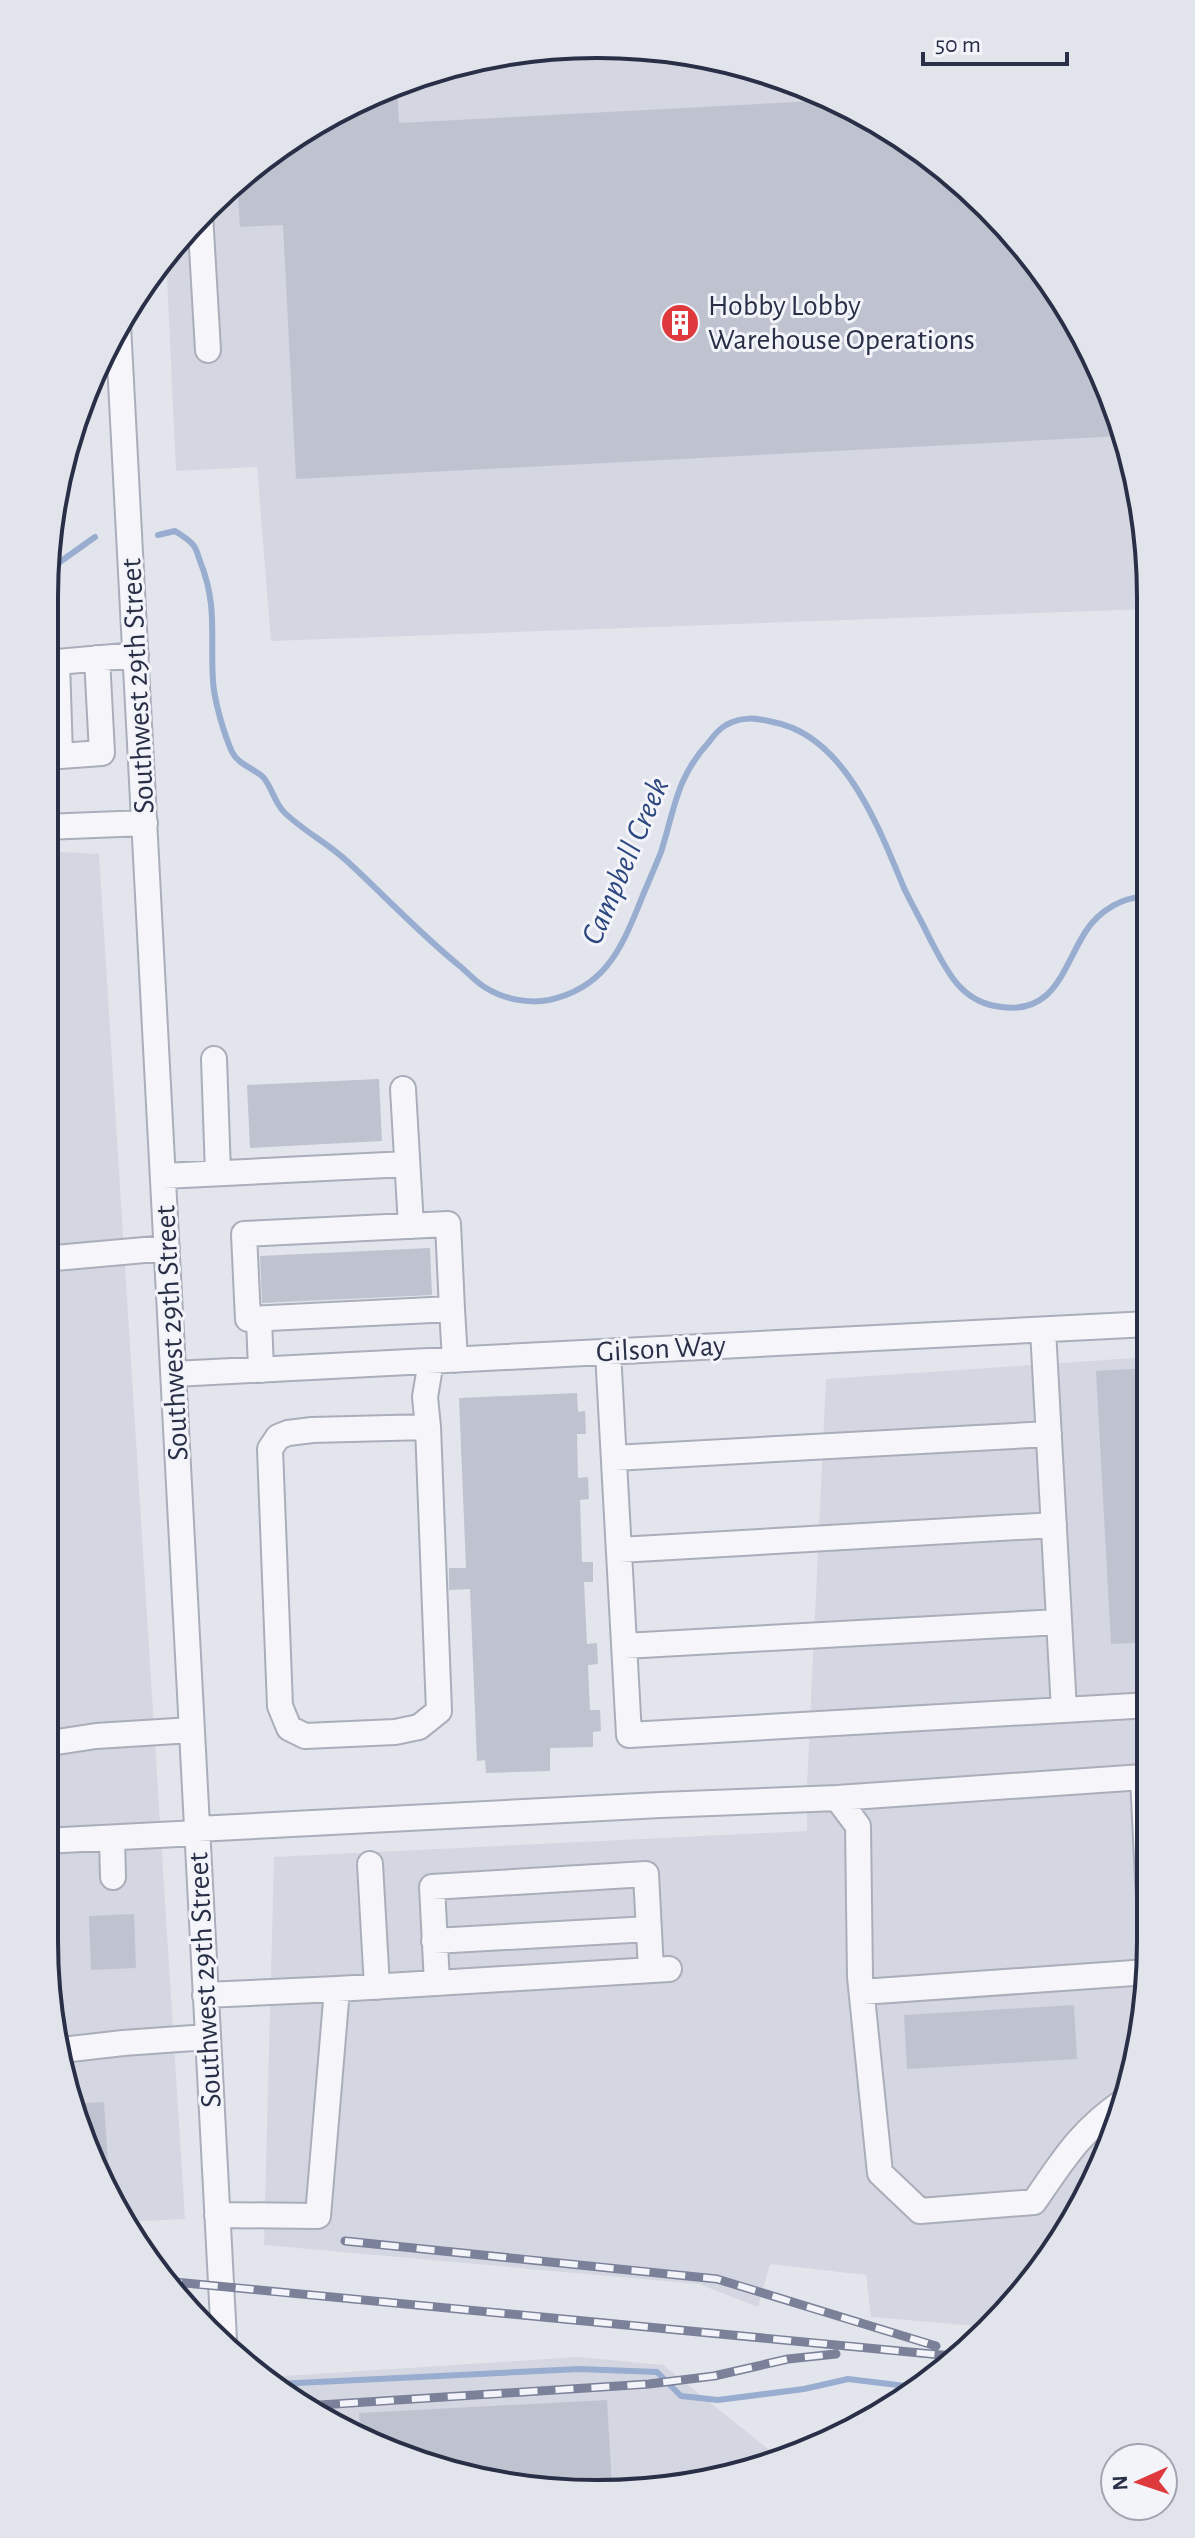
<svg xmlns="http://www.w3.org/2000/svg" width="1195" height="2538" font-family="'Alegreya Sans',sans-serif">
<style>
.built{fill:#d4d7e1}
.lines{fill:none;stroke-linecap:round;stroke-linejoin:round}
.stream{stroke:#99add0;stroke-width:6}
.building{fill:#bfc3d0}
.minor-casing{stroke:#aaaeba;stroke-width:28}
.minor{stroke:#f6f6fa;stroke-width:24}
.rail-casing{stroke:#7a8198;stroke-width:9}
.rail{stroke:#f2f4f9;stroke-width:6;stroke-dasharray:18;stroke-linecap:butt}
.labels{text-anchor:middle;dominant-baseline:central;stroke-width:6;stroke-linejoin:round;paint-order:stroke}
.poi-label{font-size:30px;fill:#282f46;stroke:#f2f4f9;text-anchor:start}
.street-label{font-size:30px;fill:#282f46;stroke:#f2f4f9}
.water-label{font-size:32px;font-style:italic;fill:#2d477f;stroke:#f2f4f9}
.rim{fill:none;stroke:#282f46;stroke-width:4}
</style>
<rect width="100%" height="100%" fill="#e2e5ec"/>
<!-- built -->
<path class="built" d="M 597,44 L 705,55 L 809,86 L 934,158 L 1036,260 L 1109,385 L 1146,525 L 1146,609 L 271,641 L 257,467 L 176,471 L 166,255 L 206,206 L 290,138 L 385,86 L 489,55 Z
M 44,851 L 99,854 L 185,2219 L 122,2222 L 118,2217 L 74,2119 L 44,1940 Z
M 1149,1357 L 1151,1941 L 1140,2049 L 1109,2152 L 1013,2306 L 988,2327 L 871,2317 L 866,2275 L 770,2264 L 758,2307 L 699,2284 L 264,2245 L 274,1857 L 807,1831 L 807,1786 L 826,1379 Z
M 579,2357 L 663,2365 L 783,2461 L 670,2489 L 490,2483 L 321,2420 L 269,2377 Z"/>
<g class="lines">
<!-- stream -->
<path class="stream" d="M 158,535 L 175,531 C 181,535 190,540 194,546 C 197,550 198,556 200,561 C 218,606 210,635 213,681 C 214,700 224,734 232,752 C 238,764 253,768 263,777 C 272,787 274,802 284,812 C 303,831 328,843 348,862 C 386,897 421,935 461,967 C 469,974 477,983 486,988 C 504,999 528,1004 549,1000 C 603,988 620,952 639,905 C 646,887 654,870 661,852 C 675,808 676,778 709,742 C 714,735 719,729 726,725 C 743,716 756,718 773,722 C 846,736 879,829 904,888 C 912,905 922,922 930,939 C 946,969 959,999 995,1006 C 1055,1018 1062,968 1086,931 C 1098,912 1125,894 1147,898
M 46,576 L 57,564 L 95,537
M 277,2384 L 579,2369 L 657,2372 L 681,2396 L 718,2400 L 804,2389 L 848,2379 L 914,2387"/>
</g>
<!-- building -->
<path class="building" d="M 397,87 L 399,123 L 834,100 L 934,158 L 1036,260 L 1109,385 L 1122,436 L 296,479 L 283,225 L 240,227 L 237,181 L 290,138 L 383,88 Z
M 379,1079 L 382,1141 L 250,1148 L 247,1085 Z
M 430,1248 L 432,1295 L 262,1303 L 260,1256 Z
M 1149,1368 L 1150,1642 L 1111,1644 L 1096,1371 Z
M 577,1393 L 578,1412 L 585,1411 L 586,1434 L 577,1434 L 578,1478 L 588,1477 L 589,1499 L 580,1500 L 582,1562 L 593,1562 L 593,1582 L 584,1582 L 587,1644 L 597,1643 L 598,1664 L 588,1665 L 590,1710 L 600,1710 L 601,1731 L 593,1732 L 593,1747 L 550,1748 L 550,1771 L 486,1773 L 485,1760 L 477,1761 L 470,1589 L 449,1590 L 449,1568 L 466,1568 L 459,1398 Z
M 134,1914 L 136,1968 L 91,1970 L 89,1916 Z
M 1074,2005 L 1077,2059 L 907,2069 L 904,2015 Z
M 104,2102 L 110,2195 L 108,2196 L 74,2119 L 71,2104 Z
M 607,2400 L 612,2487 L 490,2483 L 360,2435 L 359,2413 Z"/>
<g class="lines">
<defs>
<path id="minor" d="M 200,214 L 208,350
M 118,325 L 224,2340
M 97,658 L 102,753 L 60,756 L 57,662 L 136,655
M 44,827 L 145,823
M 214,1059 L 218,1173
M 403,1089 L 411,1226
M 163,1176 L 407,1164
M 448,1224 L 452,1309 L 248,1319 L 244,1234 Z
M 44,1259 L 167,1248
M 452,1309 L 455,1360
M 259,1319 L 261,1370
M 1043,1330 L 1064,1710
M 608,1352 L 629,1735 L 1150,1705
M 174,1374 L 1149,1324
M 428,1427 L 312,1430 L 288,1433 L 278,1437 L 270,1449 L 280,1706 L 289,1728 L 305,1736 L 395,1732 L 419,1727 L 439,1711 L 428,1427 L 425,1397 L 431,1361
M 614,1458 L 1049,1434
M 619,1550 L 1054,1525
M 624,1646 L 1059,1622
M 44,1744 L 96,1736 L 192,1730
M 837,1798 L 858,1826 L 860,1977 L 880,2173 L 920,2211 L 1034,2202 C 1063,2160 1080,2131 1124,2101
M 197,1829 L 660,1805 L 837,1798 L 1143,1777 L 1151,1941
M 112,1839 L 113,1877
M 44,1841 L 197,1833
M 370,1864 L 377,1987
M 434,1941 L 649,1929
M 437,1983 L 432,1887 L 646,1874 L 651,1970
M 862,1992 L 1148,1972
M 205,1995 L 337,1989 L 669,1969
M 62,2050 L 123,2043 L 208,2037
M 217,2215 L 318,2216 L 337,1989"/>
</defs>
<!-- minor casing -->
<use href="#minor" class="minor-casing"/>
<!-- minor -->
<use href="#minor" class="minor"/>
<defs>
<path id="rail" d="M 107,2193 L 108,2193
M 345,2241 L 717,2279 L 936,2346
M 164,2281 L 952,2356
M 304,2406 L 649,2384 L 714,2376 L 788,2359 L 836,2354"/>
</defs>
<!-- rail casing -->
<use href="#rail" class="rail-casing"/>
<!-- rail -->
<use href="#rail" class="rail"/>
</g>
<!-- icons -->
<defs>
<symbol id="building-disc" viewBox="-11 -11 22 22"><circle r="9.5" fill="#de3a3e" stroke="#f2f4f9"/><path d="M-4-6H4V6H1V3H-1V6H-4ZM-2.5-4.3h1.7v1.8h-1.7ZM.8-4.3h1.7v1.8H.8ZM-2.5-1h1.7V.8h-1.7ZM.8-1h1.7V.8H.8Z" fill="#fff"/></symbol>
</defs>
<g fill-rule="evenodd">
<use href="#building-disc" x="658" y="301" width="44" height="44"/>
</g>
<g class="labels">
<!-- poi labels -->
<g class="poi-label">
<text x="708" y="306">Hobby Lobby<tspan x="708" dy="34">Warehouse Operations</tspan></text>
</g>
<!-- street labels -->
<g class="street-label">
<text transform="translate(138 686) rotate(-93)">Southwest 29th Street</text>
<text transform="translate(172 1333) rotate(-93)">Southwest 29th Street</text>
<text transform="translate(661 1349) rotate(-3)">Gilson Way</text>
<text transform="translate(205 1980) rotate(-93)">Southwest 29th Street</text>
</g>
<!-- water labels -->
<g class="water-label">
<text transform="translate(625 861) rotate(-67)">Campbell Creek</text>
</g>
</g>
<!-- crop -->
<path d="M0 0H1195V2538H0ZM597 58H598A539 539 0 0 1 1137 597V1941A539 539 0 0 1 598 2480H597A539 539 0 0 1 58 1941V597A539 539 0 0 1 597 58Z" fill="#e2e4eb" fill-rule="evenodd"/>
<path class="rim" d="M597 58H598A539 539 0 0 1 1137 597V1941A539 539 0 0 1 598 2480H597A539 539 0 0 1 58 1941V597A539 539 0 0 1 597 58Z"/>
<!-- north arrow -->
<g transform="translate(1139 2482) rotate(267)"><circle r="38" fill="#f2f4f9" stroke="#a1a5b1" stroke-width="2"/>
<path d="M0-6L14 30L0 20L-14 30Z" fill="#de3a3e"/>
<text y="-12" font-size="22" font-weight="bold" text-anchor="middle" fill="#282f46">N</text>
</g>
<!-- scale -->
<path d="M923 52v12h144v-12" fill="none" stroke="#282f46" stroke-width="4"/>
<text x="935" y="52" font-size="24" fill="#282f46" stroke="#f2f4f9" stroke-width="6" paint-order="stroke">50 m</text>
</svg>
